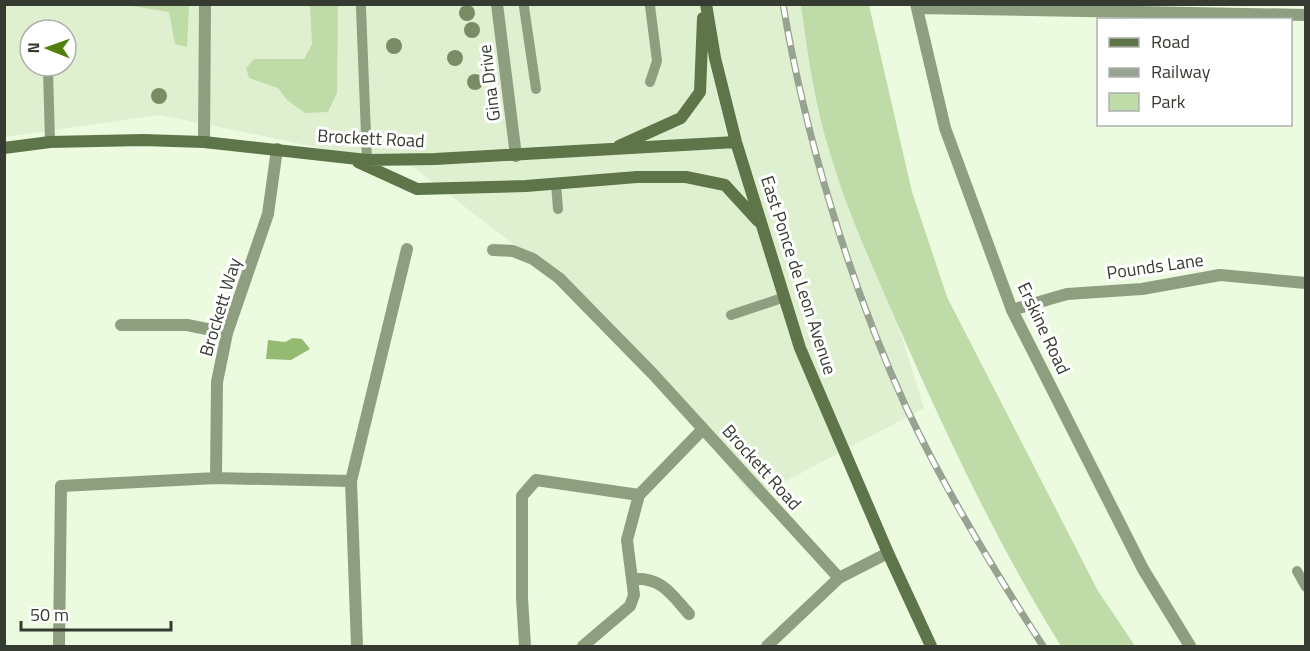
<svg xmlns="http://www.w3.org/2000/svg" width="1310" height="651" font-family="'Titillium Web',sans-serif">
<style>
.built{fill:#dff0d0;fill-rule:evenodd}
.green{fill:#bfdba8}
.water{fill:#95ba72}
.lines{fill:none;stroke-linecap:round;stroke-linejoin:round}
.lane{stroke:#8e9f80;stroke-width:10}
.street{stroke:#8e9f80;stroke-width:12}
.secondary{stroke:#5d7548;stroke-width:12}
.rail-casing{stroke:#98a290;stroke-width:7}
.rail{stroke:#fff;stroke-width:4.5;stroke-dasharray:14;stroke-linecap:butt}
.tree{fill:#798c65}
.labels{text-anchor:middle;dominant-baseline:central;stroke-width:6;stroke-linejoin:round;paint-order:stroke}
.street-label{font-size:18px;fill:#353b31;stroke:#fff}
</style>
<rect width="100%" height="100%" fill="#ecfae0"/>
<!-- built -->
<path class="built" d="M 4,5 L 822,5 L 871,238 L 924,408 L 754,498 L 598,309 L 413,167 L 160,115 L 5,137 ZM 30,30 L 66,30 L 66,66 L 30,66 Z"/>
<!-- green -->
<path class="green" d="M 126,5 L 189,5 L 187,47 L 175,44 L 169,12 Z
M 310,5 L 338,5 L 337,93 L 328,112 L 305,113 L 287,100 L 278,88 L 249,78 L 246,68 L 254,59 L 304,59 L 312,44 Z
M 801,5 L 869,5 L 912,192 L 947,297 L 1098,591 L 1135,646 L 1061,646 C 999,547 949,441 902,334 C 877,276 849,217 831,156 C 815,107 808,56 801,5 Z"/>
<!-- water -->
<path class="water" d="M 293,338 L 302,339 L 310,349 L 291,360 L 266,359 L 268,340 L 285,342 Z"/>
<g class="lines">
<!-- lane -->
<path class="lane" d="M 650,6 L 657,61 L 650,82
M 524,7 L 536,89
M 361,8 L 367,160
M 48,70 L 50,142
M 556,184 L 558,209
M 731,315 L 785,297
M 1297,571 L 1306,587"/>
<!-- street -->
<path class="street" d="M 497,4 L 516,156
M 916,4 L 945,128 L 1012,310 L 1143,569 L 1190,646
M 917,8 L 1306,15
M 204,142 L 205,4
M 493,250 L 513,251 L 533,259 L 559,278 L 653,374 L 839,578
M 1012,310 L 1067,294 L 1142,289 L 1220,275 L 1306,283
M 121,325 L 187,325 L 227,333
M 216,478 L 351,481 L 357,646
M 351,481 L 407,249
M 632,579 C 662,577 671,594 689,614
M 59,646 L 61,486 L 216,478 L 217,382 L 227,333 L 268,214 L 277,149
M 525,646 L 522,598 L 522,496 L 536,480 L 639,495
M 583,646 L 630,606 L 634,595 L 627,540 L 639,495 L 703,429
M 767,646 L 839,578 L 888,553"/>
<!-- secondary -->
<path class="secondary" d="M 706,4 L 715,58 L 736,142 L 800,348 L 888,553 L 931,646
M 619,146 L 681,118 L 700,92 L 703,18
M 4,148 L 50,142 L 143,140 L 204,142 L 367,160 L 435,159 L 736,142
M 358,162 L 417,189 L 526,186 L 637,177 L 686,177 L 725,185 L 758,221"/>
<defs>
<path id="rail" d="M 783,4 C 805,136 850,285 906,407 C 945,490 993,569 1043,646"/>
</defs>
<!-- rail casing -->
<use href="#rail" class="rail-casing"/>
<!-- rail -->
<use href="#rail" class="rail"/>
</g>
<!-- trees -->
<g class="tree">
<circle cx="467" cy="13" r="8"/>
<circle cx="472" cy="30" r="8"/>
<circle cx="394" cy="46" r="8"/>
<circle cx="455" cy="58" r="8"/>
<circle cx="475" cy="82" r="8"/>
<circle cx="159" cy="96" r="8"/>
</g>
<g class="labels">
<!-- street labels -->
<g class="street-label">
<text transform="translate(489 83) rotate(-97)">Gina Drive</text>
<text transform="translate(371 138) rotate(3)">Brockett Road</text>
<text transform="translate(1155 266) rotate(-8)">Pounds Lane</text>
<text transform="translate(799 275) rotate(72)">East Ponce de Leon Avenue</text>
<text transform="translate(220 307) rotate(-73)">Brockett Way</text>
<text transform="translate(1044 328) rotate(65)">Erskine Road</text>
<text transform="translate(762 467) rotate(48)">Brockett Road</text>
</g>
</g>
<!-- border -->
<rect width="1310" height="651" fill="none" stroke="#353b31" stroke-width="12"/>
<!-- legend -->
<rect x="1097" y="18" width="195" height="108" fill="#ffffff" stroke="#aeb1ad" stroke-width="1.5"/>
<rect x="1109" y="38" width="30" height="9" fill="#5d7548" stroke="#aeb1ad" stroke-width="1.5"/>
<text x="1151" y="48" font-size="18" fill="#353b31">Road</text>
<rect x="1109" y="68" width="30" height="9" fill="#98a290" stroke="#aeb1ad" stroke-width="1.5"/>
<text x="1151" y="78" font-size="18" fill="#353b31">Railway</text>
<rect x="1109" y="93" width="30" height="18" fill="#bfdba8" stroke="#aeb1ad" stroke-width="1.5"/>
<text x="1151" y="108" font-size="18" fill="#353b31">Park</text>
<!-- north arrow -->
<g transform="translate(48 48) rotate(271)"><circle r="28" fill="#ffffff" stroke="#aeb1ad" stroke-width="1.5"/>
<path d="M0-4.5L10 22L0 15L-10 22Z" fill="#507f0b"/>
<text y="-9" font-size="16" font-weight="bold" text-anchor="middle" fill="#353b31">N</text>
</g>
<!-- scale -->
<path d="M21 621v9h150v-9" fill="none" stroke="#353b31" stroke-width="3"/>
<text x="30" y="621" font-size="18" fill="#353b31" stroke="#ffffff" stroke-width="4.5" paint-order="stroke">50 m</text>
</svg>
